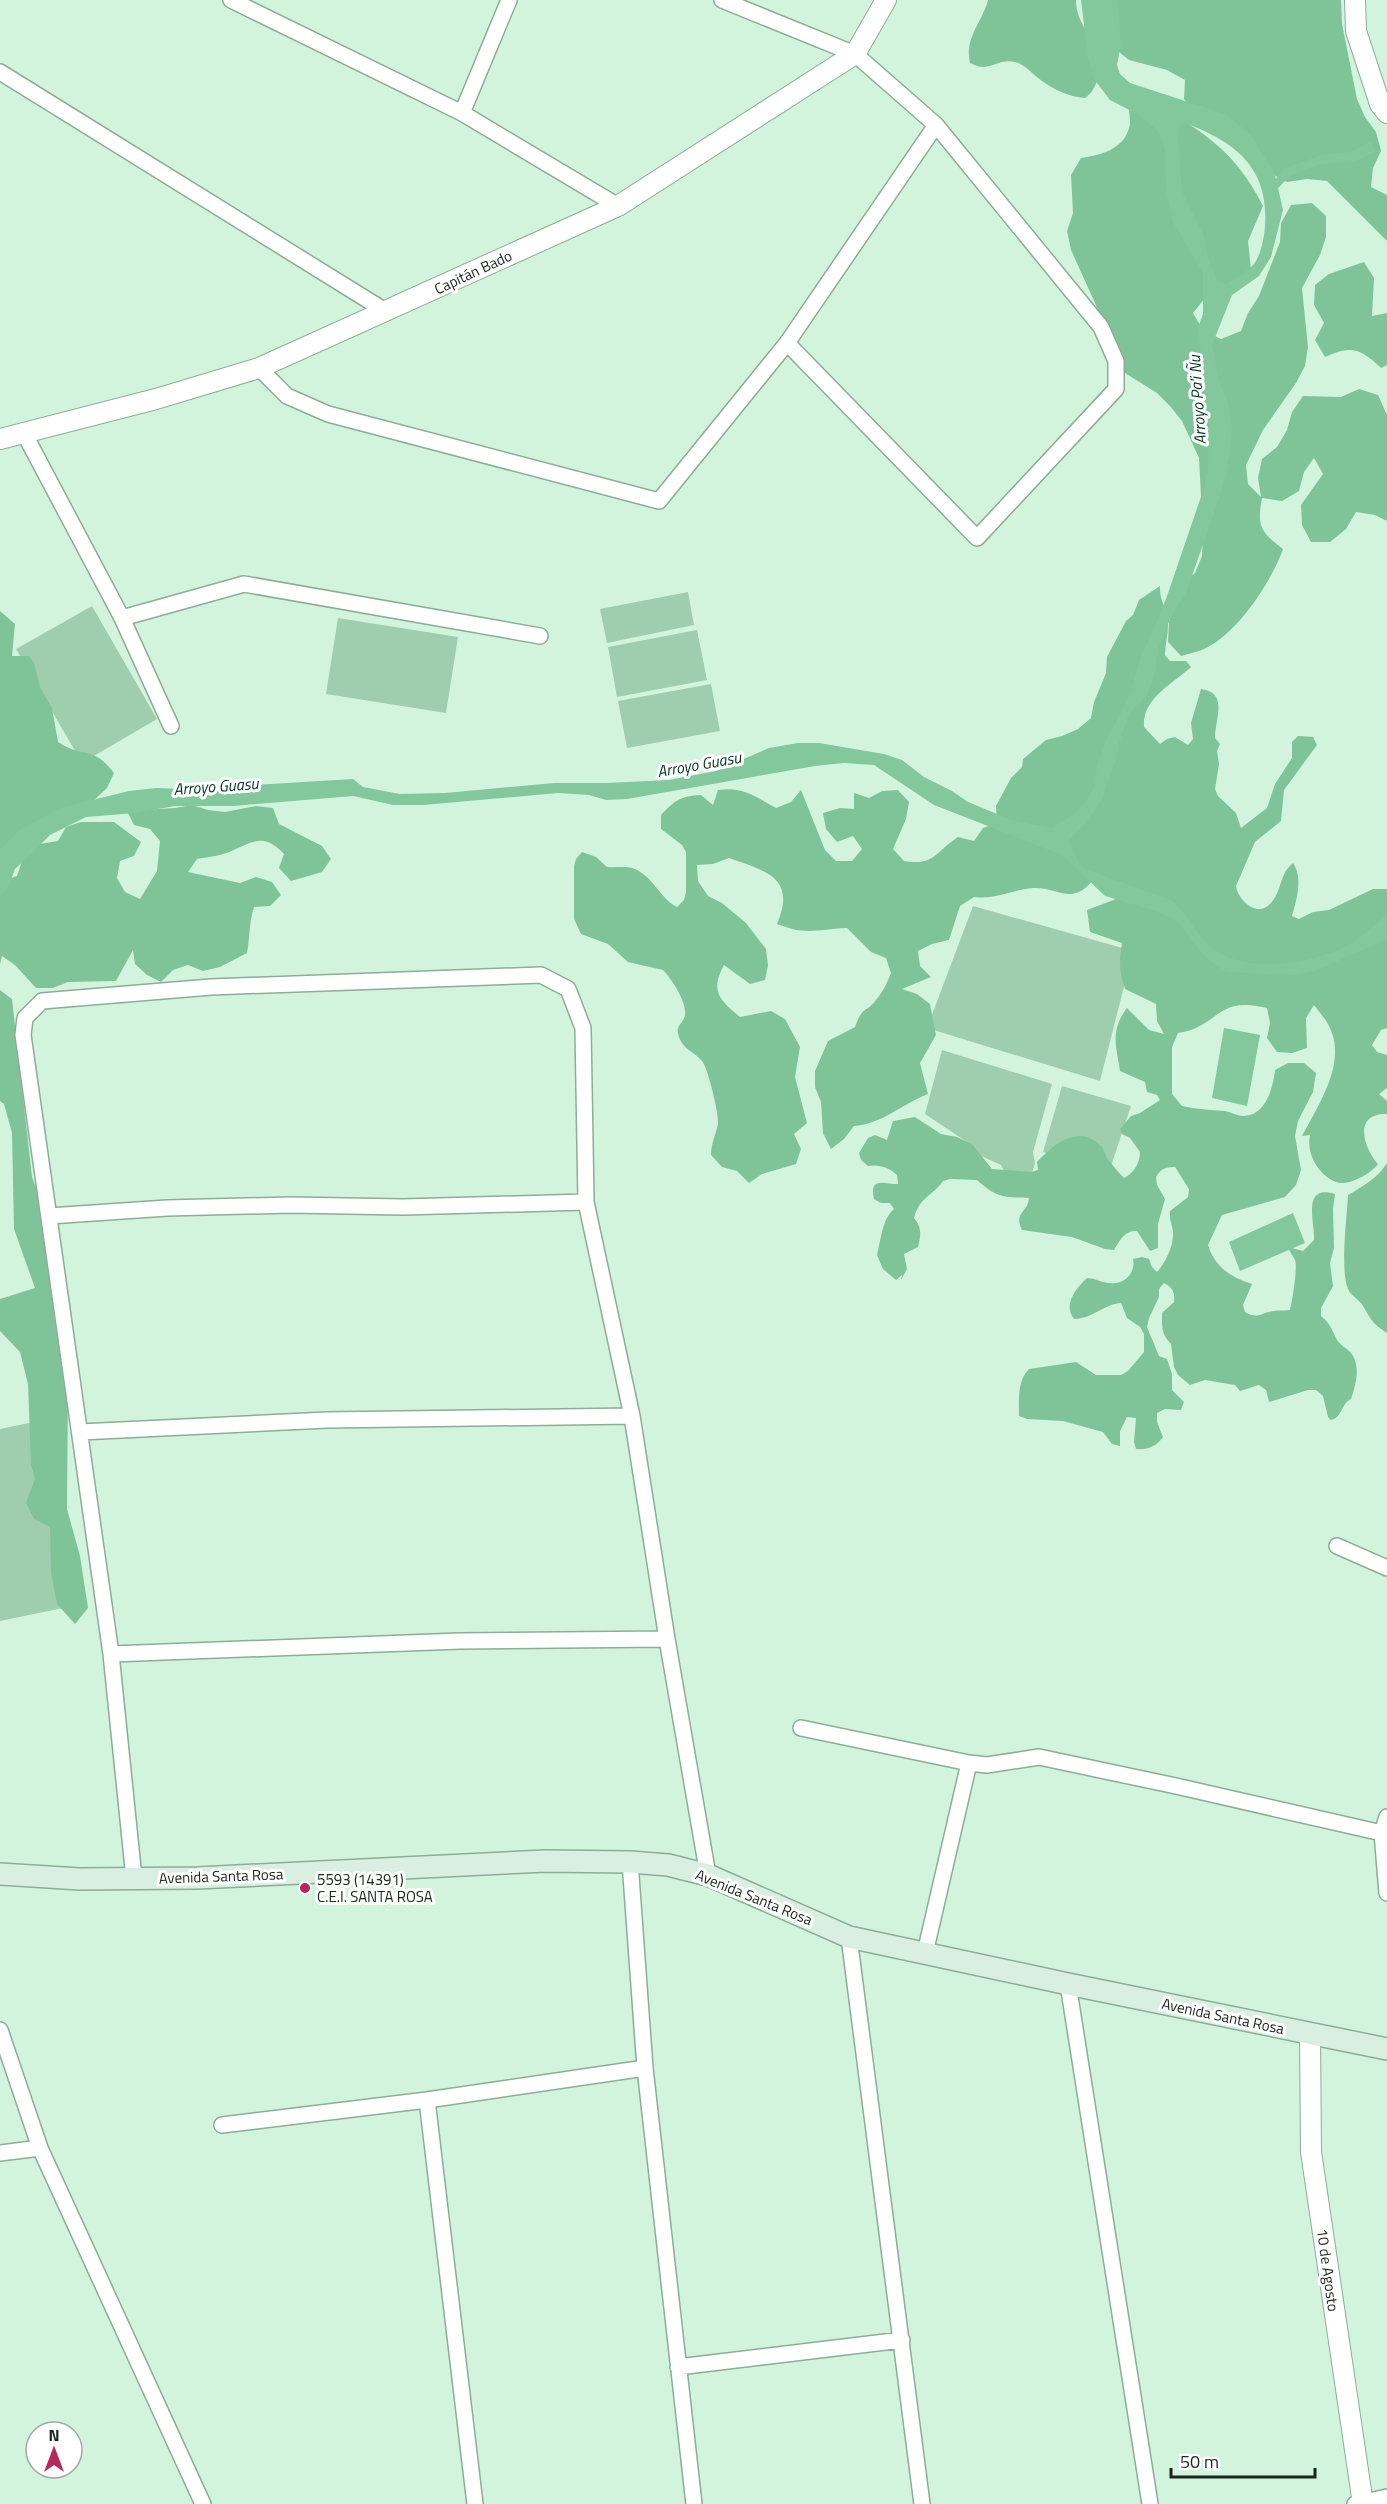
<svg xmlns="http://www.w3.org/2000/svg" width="1387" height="2504" font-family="'Titillium Web',sans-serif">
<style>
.green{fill:#9fceaf}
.forest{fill:#7fc498}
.water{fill:#82c89c;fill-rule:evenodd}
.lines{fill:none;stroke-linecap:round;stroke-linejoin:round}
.minor-casing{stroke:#8cad97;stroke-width:18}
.tertiary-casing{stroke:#8cad97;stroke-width:22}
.secondary-casing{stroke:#8cad97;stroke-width:24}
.minor{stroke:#fff;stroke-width:15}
.tertiary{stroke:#fff;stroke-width:20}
.secondary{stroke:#d9efe1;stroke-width:21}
.poi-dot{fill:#b7285a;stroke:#fff;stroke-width:2}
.labels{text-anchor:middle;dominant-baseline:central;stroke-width:6;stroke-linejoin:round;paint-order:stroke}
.street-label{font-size:15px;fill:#1a261e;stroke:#fff}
.poi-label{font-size:15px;fill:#1a261e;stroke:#fff;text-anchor:start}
.water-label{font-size:16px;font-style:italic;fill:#00391d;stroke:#fff}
</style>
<rect width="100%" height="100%" fill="#d2f4dd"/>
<!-- green -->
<path class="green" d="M 688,592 L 694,625 L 607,643 L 600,609 Z
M 92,606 L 157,719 L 82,763 L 16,649 Z
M 338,618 L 458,637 L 446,713 L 326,694 Z
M 697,630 L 707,680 L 617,697 L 608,647 Z
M 711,684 L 720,731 L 627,748 L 618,701 Z
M 973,906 L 1133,951 L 1100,1081 L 927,1028 Z
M 942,1050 L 1052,1084 L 1033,1152 L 1035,1164 L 1030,1178 L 1007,1178 L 1001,1165 L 979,1155 L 970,1144 L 925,1114 Z
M 1062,1086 L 1131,1106 L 1109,1172 L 1043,1152 Z
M 34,1422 L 73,1606 L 0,1621 L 0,1429 Z"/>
<!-- forest -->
<path class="forest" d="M 988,0 L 1076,0 C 1076,21 1090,33 1096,52 C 1102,68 1099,88 1085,98 C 1070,97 1054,90 1042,81 C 1033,75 1026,65 1015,62 C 996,58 990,74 970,63 C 964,38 982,23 988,0 Z
M 1097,0 L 1341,0 L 1342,24 L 1357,99 L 1365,117 L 1376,132 L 1381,151 L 1373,168 L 1371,187 L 1387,195 L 1387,241 L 1327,181 L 1307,179 L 1287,182 L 1268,172 L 1196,115 L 1184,99 L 1185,80 L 1167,70 L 1129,60 L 1114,48 Z
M 1145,98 C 1199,129 1234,148 1263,206 L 1248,241 L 1252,279 L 1205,298 L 1193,313 L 1203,330 L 1221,339 L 1241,331 L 1248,313 L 1259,296 L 1280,242 L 1281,223 L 1291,205 L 1312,203 L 1326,216 L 1326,237 L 1320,255 L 1302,288 L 1308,347 L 1305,366 L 1296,383 L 1263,430 L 1246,465 L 1248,484 L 1261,497 L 1258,478 L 1262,459 L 1277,447 L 1287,430 L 1292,412 L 1303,396 L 1341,397 L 1359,389 L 1378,395 L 1387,415 L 1387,521 L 1375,515 L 1356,512 L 1346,529 L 1330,542 L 1311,542 L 1302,525 L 1301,505 L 1323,474 L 1314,458 L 1304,472 L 1299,491 L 1282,501 L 1262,498 C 1257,527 1260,531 1283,549 C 1271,583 1234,639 1199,651 C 1193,653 1187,654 1181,656 L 1168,642 L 1169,622 L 1181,585 L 1195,573 L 1202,556 L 1203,535 L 1199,458 L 1182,421 L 1170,406 L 1157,393 L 1125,373 L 1114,358 L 1095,303 L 1071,250 L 1067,231 L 1073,213 L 1071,175 L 1081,158 C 1100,155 1123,150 1129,128 C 1131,123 1129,114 1129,108 Z
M 1364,262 L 1374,278 L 1372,316 L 1387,313 L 1387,365 L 1381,368 C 1360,348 1351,345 1325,357 L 1315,340 L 1324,323 L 1314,305 L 1315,285 L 1329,274 Z
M 1160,586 C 1159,601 1168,610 1168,625 C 1168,635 1165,645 1165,655 L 1170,661 L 1186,661 L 1191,667 C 1173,684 1142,698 1144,727 L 1160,744 L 1167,739 L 1175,737 L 1188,745 L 1193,739 L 1191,723 L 1201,689 C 1229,693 1215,718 1215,738 L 1220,744 L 1217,751 L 1219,764 L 1215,789 L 1218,796 L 1236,813 L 1241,828 L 1267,808 L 1275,784 L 1292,758 L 1292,742 L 1298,736 L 1313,737 L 1317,745 L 1284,790 L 1281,821 L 1255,842 L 1236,886 C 1238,900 1257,918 1270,904 C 1282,892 1279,874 1293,863 C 1303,877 1297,899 1292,916 L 1299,919 L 1313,912 L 1329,910 L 1373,889 L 1387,889 L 1387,1028 L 1381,1030 L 1372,1045 L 1377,1052 L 1387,1055 L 1387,1088 L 1379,1094 L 1387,1101 L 1387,1114 C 1353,1113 1363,1147 1378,1164 C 1372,1173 1348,1187 1336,1182 C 1318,1175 1306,1153 1310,1135 L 1302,1136 C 1318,1106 1344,1067 1332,1033 C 1329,1023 1320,1013 1314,1005 L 1306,1018 L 1307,1048 L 1292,1053 L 1277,1052 L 1267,1038 L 1270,1023 L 1267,1008 C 1215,995 1220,1027 1178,1033 L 1172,1047 L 1172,1094 L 1182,1106 C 1196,1109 1210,1110 1225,1111 C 1231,1112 1237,1116 1243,1116 C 1266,1116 1273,1088 1275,1070 L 1288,1063 L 1304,1063 L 1316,1073 L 1313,1092 L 1298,1121 L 1295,1136 L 1301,1170 L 1296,1185 L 1285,1197 L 1222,1215 L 1208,1245 C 1215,1267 1230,1277 1252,1284 L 1243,1305 L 1245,1312 C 1258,1320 1262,1312 1274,1311 C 1279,1310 1284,1311 1290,1310 C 1292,1303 1298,1266 1295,1260 C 1292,1254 1290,1253 1288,1247 L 1303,1251 L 1314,1240 C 1315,1222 1301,1184 1335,1194 L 1333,1209 L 1334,1248 L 1330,1263 L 1333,1286 L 1321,1308 L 1321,1316 C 1330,1323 1332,1330 1337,1340 C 1341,1346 1347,1348 1351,1353 C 1361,1366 1356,1385 1351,1399 C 1341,1404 1342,1418 1331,1420 L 1328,1417 L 1323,1396 L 1316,1390 L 1308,1390 L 1269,1402 L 1266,1390 L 1259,1385 L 1240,1391 L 1235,1385 L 1205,1380 L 1190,1385 L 1178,1375 L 1174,1367 L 1171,1344 C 1161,1334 1162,1326 1162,1313 L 1174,1302 C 1175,1292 1173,1288 1164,1283 L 1159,1289 L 1159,1297 L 1149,1318 L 1147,1327 L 1159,1356 L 1167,1359 L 1172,1374 L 1172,1390 L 1184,1402 L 1181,1410 L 1165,1409 L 1157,1413 L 1157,1422 L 1163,1437 C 1157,1446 1148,1450 1136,1449 L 1134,1442 L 1136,1418 L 1127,1417 L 1120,1431 L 1120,1446 L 1112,1444 L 1103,1432 L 1063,1421 L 1027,1419 L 1019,1416 C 1019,1400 1017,1381 1029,1369 L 1076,1362 L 1096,1375 L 1121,1375 L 1128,1371 L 1144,1352 L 1144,1334 L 1140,1327 L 1127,1318 L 1121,1303 C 1104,1304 1092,1319 1074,1319 C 1063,1305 1075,1289 1087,1278 C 1095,1278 1102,1283 1110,1283 C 1125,1285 1136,1272 1133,1259 L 1142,1257 L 1149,1259 L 1152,1267 L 1157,1272 C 1166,1262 1174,1245 1173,1231 C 1172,1224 1169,1219 1170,1211 L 1188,1197 L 1189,1189 L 1175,1167 C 1165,1167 1161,1169 1156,1177 L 1157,1185 L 1165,1199 L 1158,1224 L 1158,1248 L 1150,1251 L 1137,1231 C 1124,1231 1121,1239 1114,1250 L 1105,1249 L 1072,1237 L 1022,1230 C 1013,1212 1028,1213 1029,1198 C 1003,1197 997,1198 977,1180 L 950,1179 L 943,1181 C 933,1196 920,1196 914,1218 C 922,1227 921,1236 918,1247 L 904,1254 L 907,1269 L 901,1280 L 902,1275 L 896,1280 L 883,1269 L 877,1255 C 881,1240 882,1219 894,1209 L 890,1203 L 881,1203 L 874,1199 C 869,1176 884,1184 898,1184 L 897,1175 C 890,1168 879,1164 868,1166 L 861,1160 L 859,1153 L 868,1138 L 875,1135 L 887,1140 L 893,1121 L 915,1117 L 941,1134 L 957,1137 L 972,1144 L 992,1169 L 1031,1172 L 1038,1170 L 1037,1162 C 1053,1145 1078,1123 1101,1146 C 1104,1149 1105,1154 1107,1158 C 1109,1161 1119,1173 1124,1178 C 1134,1173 1140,1163 1140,1152 L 1130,1138 L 1122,1134 L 1120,1129 L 1131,1116 L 1140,1113 L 1160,1100 L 1157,1095 L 1147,1092 L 1145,1082 L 1120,1071 C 1116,1045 1110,1031 1127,1008 L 1149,1030 L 1164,1034 L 1157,1021 L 1156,1004 L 1125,989 C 1119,973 1119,960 1122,943 L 1090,932 L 1087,910 L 1116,899 L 1096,876 C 1090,884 1082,894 1070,894 C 1060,894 1047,887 1033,888 C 1011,890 996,900 974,897 L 960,906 L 949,940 L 932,944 L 918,951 L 920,966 L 931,977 L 902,989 L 917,994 L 930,1004 L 936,1035 L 920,1063 L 928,1094 C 902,1104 882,1124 854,1126 L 844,1139 L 831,1149 L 823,1133 L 821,1102 L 815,1087 L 815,1071 L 828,1041 L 855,1027 C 863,1005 865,1014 876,1000 C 883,992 887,983 891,973 L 886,958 L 871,952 L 847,928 C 817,929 807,936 777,924 C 797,877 765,871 729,858 L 713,864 L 697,865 L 698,881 L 708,896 L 722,903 L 746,923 L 766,949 L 768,965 L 765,980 L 750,984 L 724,965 C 710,991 719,1000 740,1017 L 771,1011 L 785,1019 L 800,1047 L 795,1077 L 807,1123 L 794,1134 L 801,1149 L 796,1164 L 762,1174 L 749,1183 L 737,1171 L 722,1167 L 711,1155 C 711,1143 716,1134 718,1124 C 719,1114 708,1068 702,1061 C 694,1051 682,1050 678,1034 C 676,1026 682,1024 684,1018 C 690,1006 671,978 663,970 L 628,962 L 608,944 L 581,934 L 574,919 L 574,866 L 576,859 L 582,852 L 596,857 L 607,867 C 615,868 625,866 632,868 C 652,874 660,899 677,907 L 684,900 L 686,892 L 686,852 L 682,845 L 661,829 L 661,815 C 675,800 681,796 701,795 L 713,805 L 718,790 C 743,786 756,797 776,808 L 791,802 L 801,790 L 825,850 L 836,861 L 852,861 L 862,849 L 853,836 L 837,842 L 826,829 L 823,813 L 840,808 L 854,809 L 854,793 L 869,798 L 882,791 L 898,790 L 909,802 L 906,819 L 893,849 L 904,861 C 935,866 935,852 958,837 L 974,841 L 983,828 L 997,823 L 996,806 L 1011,778 L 1022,767 L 1023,759 L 1046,740 L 1062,736 L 1078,729 L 1091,718 L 1094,702 L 1106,673 L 1107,657 L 1126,621 L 1133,615 L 1139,600 Z
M 0,611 L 15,624 L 12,656 L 29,656 L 34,663 L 40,687 L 52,708 L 58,742 C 84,759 93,745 114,773 L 107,788 L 94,800 L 48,815 L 2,881 L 17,876 L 27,846 L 58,841 L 66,827 L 81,822 L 114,822 L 141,842 L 134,856 L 120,861 L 117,878 L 125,892 L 140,899 L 157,871 L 160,841 L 150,829 L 134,825 L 127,811 L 175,808 L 192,805 L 208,810 L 225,812 L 256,806 L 273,808 L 279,824 L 322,846 L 331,859 L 322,872 L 291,881 L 279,868 L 284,854 C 263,832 253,842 229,852 C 220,856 207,857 197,859 L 188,872 L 240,883 L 256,877 L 272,882 L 281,895 L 270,906 L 254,907 C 249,922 250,937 247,953 L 220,967 L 203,971 L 188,965 L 173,970 L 161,982 L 147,975 L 135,964 L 133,950 L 116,981 L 68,982 L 53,988 L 36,988 L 15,965 L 2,956 L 0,964 Z
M 0,990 L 12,999 L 32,1177 L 43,1208 L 68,1384 L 67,1509 L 80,1556 L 88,1608 L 75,1624 L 57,1604 L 51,1573 L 50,1527 L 34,1519 L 26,1503 L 35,1479 L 31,1465 L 28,1384 L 20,1352 L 0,1331 L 0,1299 L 35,1288 L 14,1229 L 12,1133 L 4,1104 L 0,1101 Z
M 1387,1163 L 1387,1333 C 1372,1323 1372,1321 1363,1306 C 1359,1299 1351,1296 1348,1289 C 1340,1271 1347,1216 1348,1195 C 1362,1187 1379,1177 1387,1163 Z"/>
<!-- water -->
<path class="water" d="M 1081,0 L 1117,0 L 1121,44 L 1117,65 L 1120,74 L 1130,83 L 1225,114 L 1250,134 L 1273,170 L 1276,179 L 1283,169 L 1322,155 L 1350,152 L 1371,142 L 1375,152 L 1356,161 L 1318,165 L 1289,177 L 1278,188 L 1283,210 L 1271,257 L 1259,276 L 1232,295 L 1212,345 L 1220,384 L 1228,403 L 1232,430 L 1229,456 L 1220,496 L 1186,593 L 1172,614 L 1159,647 L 1154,676 L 1147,695 L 1129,714 L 1119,743 L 1117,757 L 1101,801 L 1086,823 L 1068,840 L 1079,864 L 1085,869 L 1173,901 C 1190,918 1198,939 1218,952 C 1253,974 1313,963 1347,946 C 1361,938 1374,925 1387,915 L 1387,939 L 1315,971 L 1293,975 L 1227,972 L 1207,959 L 1176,920 L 1156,911 L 1105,896 L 1062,855 L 934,805 L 874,765 L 844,763 L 815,766 L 627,799 L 606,800 L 589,795 L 558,793 L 424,805 L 393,805 L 353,796 L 233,806 L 175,806 L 135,813 L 86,817 L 50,835 L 33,852 L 15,869 L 9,885 L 0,898 L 0,850 L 20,830 L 60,808 L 129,791 L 156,788 L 185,789 L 353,779 L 363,787 L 400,794 L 445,793 L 554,783 L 607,783 L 669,780 L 716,771 L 769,748 L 798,743 L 819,743 L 884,754 L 902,760 L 924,777 L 952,791 L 968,802 L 1014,821 L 1052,828 L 1074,814 L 1087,800 L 1094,787 L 1097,766 L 1107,738 L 1130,695 L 1140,659 L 1166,599 L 1204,488 L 1208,469 L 1209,426 L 1198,328 L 1203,314 L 1203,273 L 1173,222 L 1166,188 L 1165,148 L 1157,130 L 1139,115 L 1110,100 L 1094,79 L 1088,57 ZM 1185,123 C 1236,142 1269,168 1265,226 C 1264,238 1261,256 1253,265 C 1246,273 1235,279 1227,284 L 1217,282 L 1207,255 L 1204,236 L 1182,191 L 1177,132 L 1180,125 Z
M 1224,1028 L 1260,1035 L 1247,1106 L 1212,1098 Z
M 1293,1213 L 1305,1243 L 1240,1271 L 1229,1242 Z"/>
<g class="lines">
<defs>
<path id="minor" d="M 231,0 L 462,113 L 618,206
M 722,0 L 855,54 L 936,125 L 1101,327 L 1116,361 L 1116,389 L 977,538 L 787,343
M 0,72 L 387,312
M 462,113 L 509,0
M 259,368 L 287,396 L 328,414 L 659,501 L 787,343 L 936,125
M 24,433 L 122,618 L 171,726
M 122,618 L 244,584 L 540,636
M 49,1216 L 167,1208 L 291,1205 L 403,1207 L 586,1202
M 80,1432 L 327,1420 L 632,1416
M 1337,1546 L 1387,1568
M 111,1654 L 460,1641 L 667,1639
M 801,1728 L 969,1763 L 987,1765 L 1039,1757 L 1176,1786 L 1382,1833
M 1387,1817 L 1382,1833 L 1387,1893
M 630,1862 L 645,2068 L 694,2504
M 134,1878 L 111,1654 L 23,1035 L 25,1018 L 42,1001 L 211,987 L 541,975 L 568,989 L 583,1028 L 586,1202 L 632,1416 L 667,1639 L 708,1875
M 849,1937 L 922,2504
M 925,1953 L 969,1763
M 1068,1984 L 1150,2504
M 0,2030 L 40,2148 L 203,2504
M 427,2100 L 475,2504
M 222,2125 L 427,2100 L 645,2068
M 0,2153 L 40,2148
M 678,2367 L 902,2340
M 1355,2504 L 1387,2497"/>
<path id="tertiary" d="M 1355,0 L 1356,31 L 1380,104 L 1387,113
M 0,439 L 156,399 L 259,368 L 618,206 L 855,54 L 886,0
M 1310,2034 L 1311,2152 L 1363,2504"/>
<path id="secondary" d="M 0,1874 L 80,1879 L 197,1878 L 545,1861 L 630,1862 L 668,1865 L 708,1875 L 849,1937 L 1068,1984 L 1387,2049"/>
</defs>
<!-- minor casing -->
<use href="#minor" class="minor-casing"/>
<!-- tertiary casing -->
<use href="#tertiary" class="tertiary-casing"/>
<!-- secondary casing -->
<use href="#secondary" class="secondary-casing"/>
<!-- minor -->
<use href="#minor" class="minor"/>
<!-- tertiary -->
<use href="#tertiary" class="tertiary"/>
<!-- secondary -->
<use href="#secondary" class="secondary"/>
</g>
<!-- markers -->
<circle class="poi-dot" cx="305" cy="1888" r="6"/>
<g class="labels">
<!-- street labels -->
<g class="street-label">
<text transform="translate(473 272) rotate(-25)">Capitán Bado</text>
<text transform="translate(221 1876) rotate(-2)">Avenida Santa Rosa</text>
<text transform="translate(754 1897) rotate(22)">Avenida Santa Rosa</text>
<text transform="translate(1223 2016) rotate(12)">Avenida Santa Rosa</text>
<text transform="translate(1328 2270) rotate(82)">10 de Agosto</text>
</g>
<!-- poi labels -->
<g class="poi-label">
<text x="317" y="1879">5593 (14391)<tspan x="317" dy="17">C.E.I. SANTA ROSA</tspan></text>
</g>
<!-- water labels -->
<g class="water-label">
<text transform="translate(1197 400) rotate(-94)">Arroyo Pa'i Ñu</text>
<text transform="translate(699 764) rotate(-10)">Arroyo Guasu</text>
<text transform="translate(216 786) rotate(-4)">Arroyo Guasu</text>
</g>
</g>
<!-- north arrow -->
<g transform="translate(54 2450)"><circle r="28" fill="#ffffff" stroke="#a3a8a5" stroke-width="1.5"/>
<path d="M0-4.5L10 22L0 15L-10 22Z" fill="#b7285a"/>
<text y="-9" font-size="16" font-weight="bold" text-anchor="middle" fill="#1a261e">N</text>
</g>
<!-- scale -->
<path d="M1171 2468v9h144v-9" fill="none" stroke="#1a261e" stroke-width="3"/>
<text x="1180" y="2468" font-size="18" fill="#1a261e" stroke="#ffffff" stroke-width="4.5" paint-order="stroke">50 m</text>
</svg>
